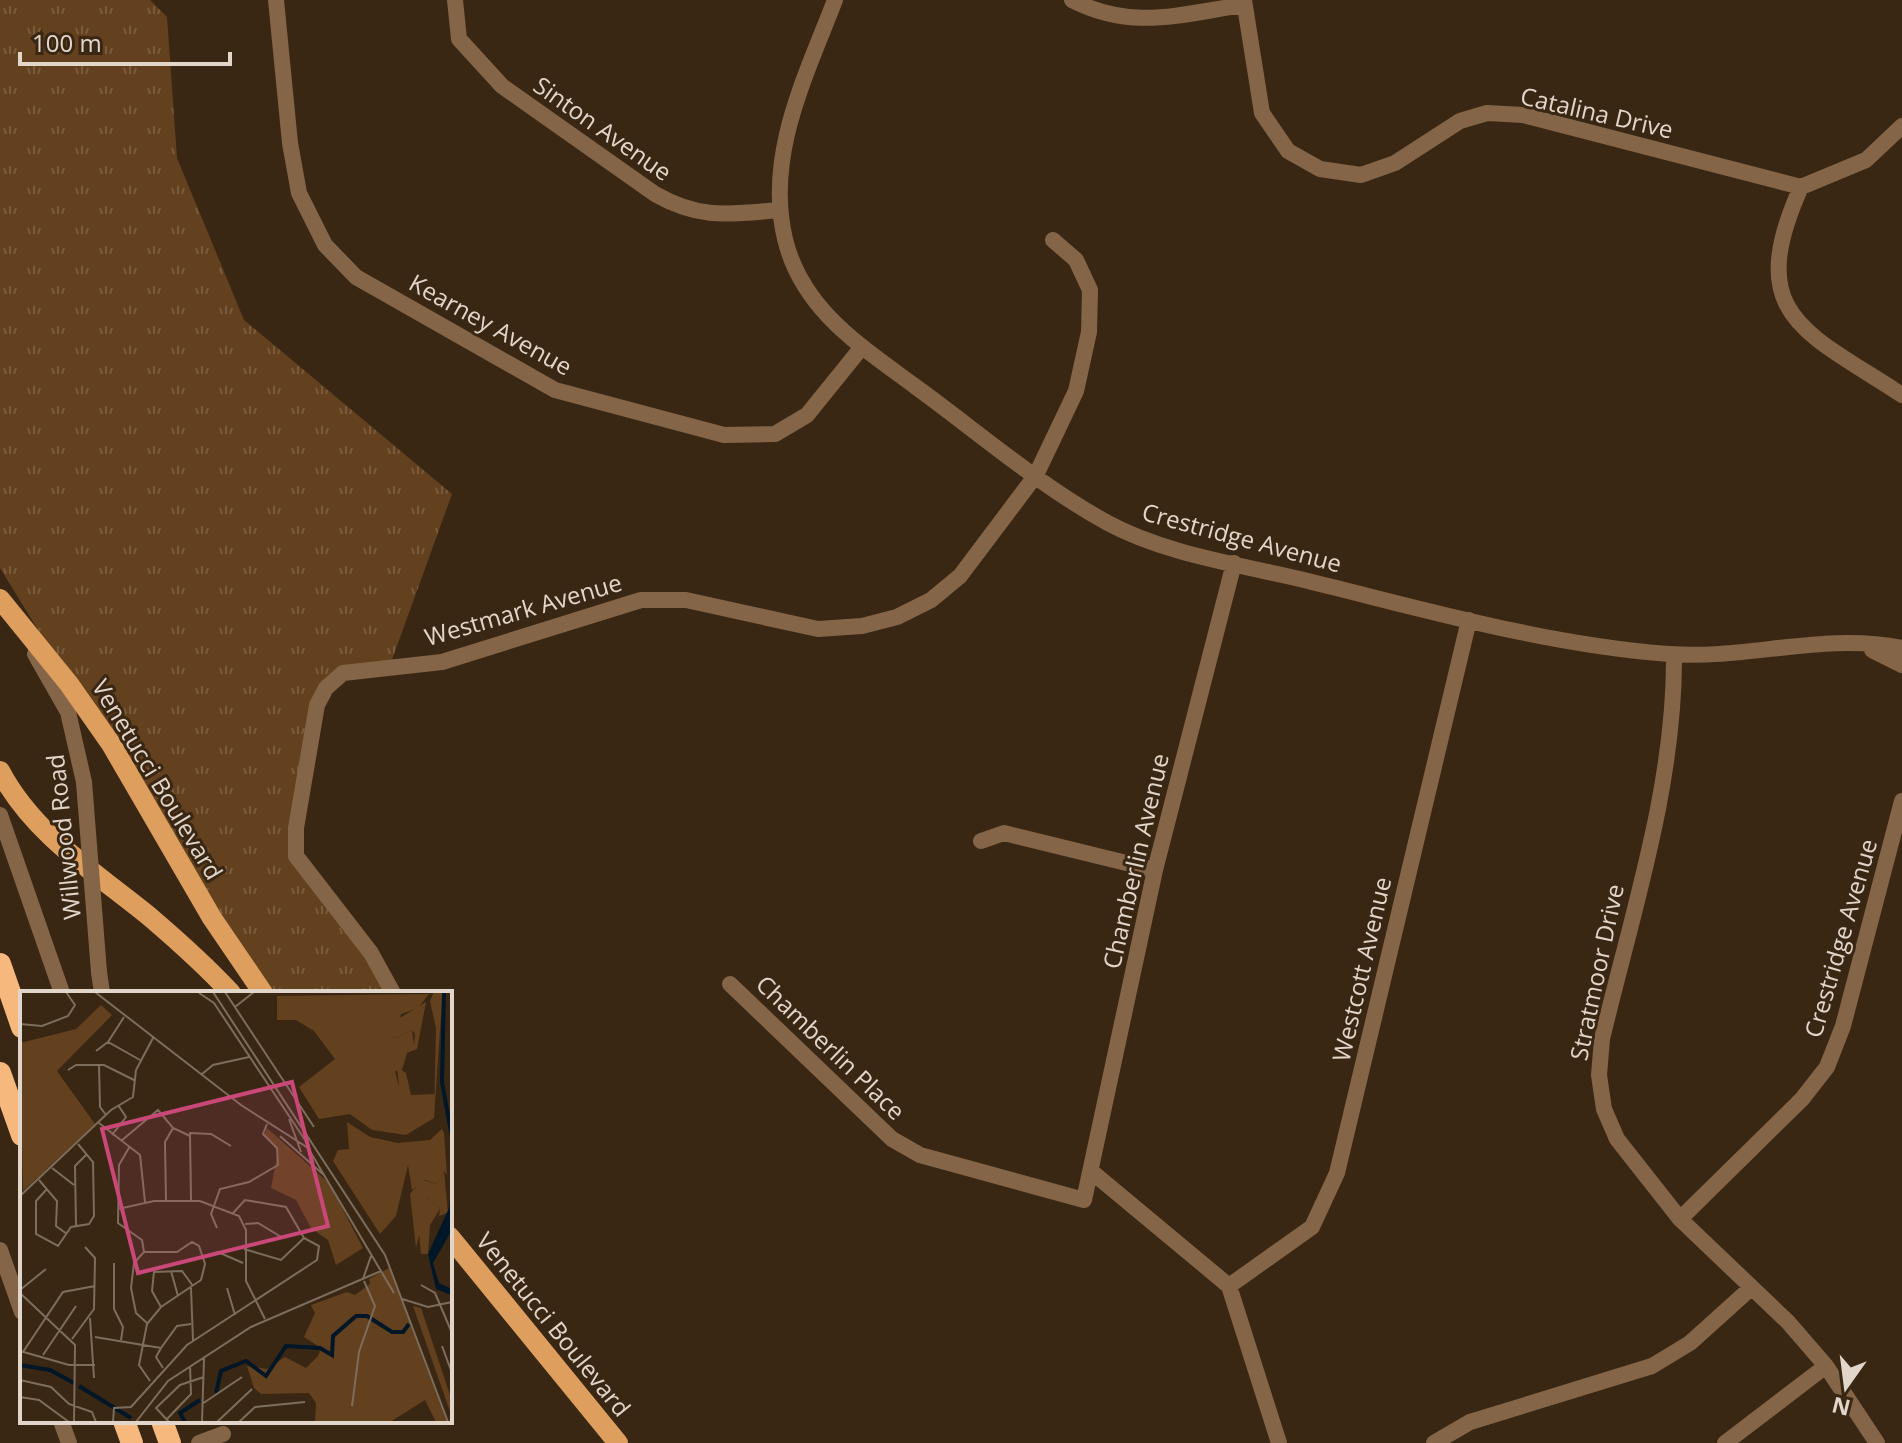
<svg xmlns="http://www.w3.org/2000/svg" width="1902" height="1443" font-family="'Open Sans',sans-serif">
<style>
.grass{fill:url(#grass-tufts)}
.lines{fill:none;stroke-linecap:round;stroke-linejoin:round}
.minor{stroke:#846547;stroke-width:16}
.major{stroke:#de9e5d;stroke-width:20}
.highway{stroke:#f6b87c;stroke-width:22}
.minor-bridge{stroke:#846547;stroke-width:16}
.labels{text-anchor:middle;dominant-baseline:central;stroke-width:6;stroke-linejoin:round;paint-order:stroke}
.street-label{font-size:24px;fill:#e2d6ca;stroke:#392714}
.inset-river{fill:none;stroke:#011626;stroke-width:4}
.inset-road{fill:none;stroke:#7d6d5d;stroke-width:2}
.view{fill:#ca4877;fill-opacity:0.15;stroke:#ca4877;stroke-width:4}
.inset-edge{fill:none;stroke:#e2d6ca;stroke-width:4}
</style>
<defs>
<pattern id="grass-tufts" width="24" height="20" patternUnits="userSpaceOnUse" patternTransform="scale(2)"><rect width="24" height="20" fill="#63411e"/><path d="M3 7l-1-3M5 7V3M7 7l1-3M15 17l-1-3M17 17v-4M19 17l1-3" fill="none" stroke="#795c3d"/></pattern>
</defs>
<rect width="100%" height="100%" fill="#392714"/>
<!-- grass -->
<path class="grass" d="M 0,0 L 150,0 L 167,17 L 177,158 L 244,320 L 452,494 L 389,668 L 343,673 L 317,705 L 296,828 L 305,873 L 393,993 L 269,993 L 250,974 L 0,568 Z"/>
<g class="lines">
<!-- minor -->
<path class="minor" d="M 276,0 L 290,143 L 299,193 L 325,245 L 356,277 L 555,390 L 724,435 L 775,434 L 807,415 L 862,347
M 455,0 L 459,39 L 502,86 L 655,194 C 700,220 730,214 780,210
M 835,0 C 806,76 765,155 785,239 C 802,310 861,346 916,387 C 978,432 1039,485 1106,522 C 1166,555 1243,565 1308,581 C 1427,610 1547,645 1669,654 C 1747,660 1824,632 1902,648
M 1072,0 C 1133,31 1180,14 1244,5
M 1244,0 L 1262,113 L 1288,151 L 1320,169 L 1361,175 L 1395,163 L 1460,121 L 1487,113 L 1523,115 L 1801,187
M 1801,187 C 1743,316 1805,331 1902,395
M 1801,187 L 1866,160 L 1902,126
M 1872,650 L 1902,665
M 35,654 L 68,712 L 84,782
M 1674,655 C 1675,785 1632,913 1602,1039 L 1599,1075 L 1604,1109 L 1617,1139 L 1680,1219 L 1788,1322 L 1826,1366 L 1877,1443
M 0,815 L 62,993
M 981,841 L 1004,833 L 1155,870
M 99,972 L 102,993
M 730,984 L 892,1139 L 920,1155 L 1084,1200 L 1155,870 L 1234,563
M 393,993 L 371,953 L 296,856 L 296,828 L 317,705 L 326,688 L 343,673 L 442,662 L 641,600 L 686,600 L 818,629 L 862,626 L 897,617 L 931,600 L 960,576 L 1036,475 L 1076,391 L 1089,332 L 1090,290 L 1076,260 L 1053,240
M 1092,1172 L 1229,1286 L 1279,1443
M 1680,1219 L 1802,1099 L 1827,1067 L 1843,1026 L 1902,801
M 0,1250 L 22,1312
M 1229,1286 L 1312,1227 L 1337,1173 L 1469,620
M 61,1421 L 69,1443
M 199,1443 L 223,1434
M 1434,1443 L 1470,1422 L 1652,1366 L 1690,1343 L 1751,1288
M 1725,1443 L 1826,1366"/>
<!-- major -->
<path class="major" d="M 0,599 L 69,684 L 111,744 L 212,918 L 263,993
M 0,771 C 33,834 96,873 150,917 C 178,941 206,966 231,993
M 450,1237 L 618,1443"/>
<!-- highway -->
<path class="highway" d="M 0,964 L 22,1027
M 0,1073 L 22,1135
M 124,1421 L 132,1443
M 162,1421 L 170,1443"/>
<!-- minor-bridge -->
<path class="minor-bridge" d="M 84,782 L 99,972"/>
</g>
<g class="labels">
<!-- street labels -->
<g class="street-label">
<text transform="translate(1597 112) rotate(13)">Catalina Drive</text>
<text transform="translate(603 128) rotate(35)">Sinton Avenue</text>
<text transform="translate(491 324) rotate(29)">Kearney Avenue</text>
<text transform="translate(1242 537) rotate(15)">Crestridge Avenue</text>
<text transform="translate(523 609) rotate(-16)">Westmark Avenue</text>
<text transform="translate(158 779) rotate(59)">Venetucci Boulevard</text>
<text transform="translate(63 837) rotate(-96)">Willwood Road</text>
<text transform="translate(1135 861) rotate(-77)">Chamberlin Avenue</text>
<text transform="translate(1840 938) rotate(-74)">Crestridge Avenue</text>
<text transform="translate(1361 969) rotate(-77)">Westcott Avenue</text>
<text transform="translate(1596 972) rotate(-78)">Stratmoor Drive</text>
<text transform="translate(831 1047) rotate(44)">Chamberlin Place</text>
<text transform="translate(554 1324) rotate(51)">Venetucci Boulevard</text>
</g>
</g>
<!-- overview -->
<g transform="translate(20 991)">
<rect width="432" height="432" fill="#392714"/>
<path d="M 409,3 L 398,17 L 381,23 L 373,48 L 392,39 L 394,54 L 384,54 L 370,79 L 379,95 L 377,76 L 386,82 L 391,104 L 415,103 L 414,127 L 386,144 L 352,139 L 330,123 L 299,128 L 279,96 L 315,68 L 294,40 L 276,29 L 257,29 L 257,5 ZM 81,14 L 92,24 L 37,80 L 75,133 L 3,200 L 0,52 L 56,38 ZM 327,131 L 350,146 L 378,152 L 410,149 L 422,138 L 424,142 L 427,184 L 424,180 L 417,193 L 405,189 L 392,199 L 388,174 L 376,225 L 360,243 L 313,170 L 318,159 L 329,158 ZM 247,137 L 309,192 L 343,257 L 316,274 L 308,249 L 291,237 L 276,209 L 251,197 L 258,160 L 244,145 ZM 408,207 L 420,218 L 410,234 L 408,263 L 401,263 L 398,233 ZM 369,277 L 427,431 L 416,431 L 405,409 L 370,431 L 295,431 L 296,412 L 289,402 L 241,403 L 234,397 L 227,375 L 247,378 L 265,366 L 286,377 L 298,365 L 301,357 L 284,346 L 295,322 L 291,314 L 327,301 L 335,304 L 350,293 L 349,288 ZM 393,315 L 401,317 L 432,410 L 432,426 Z" fill="#63411e"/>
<path d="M 414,1 L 422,1 L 422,10 L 414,127 L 416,37 L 410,10 ZM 406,11 L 397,58 L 387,62 L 382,79 L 375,80 L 379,96 L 370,79 L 372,65 L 384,54 L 394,54 L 395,43 L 392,39 L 373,48 L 378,28 ZM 424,180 L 428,222 L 419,225 L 420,218 L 408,207 L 396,257 L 390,203 L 402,189 L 417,193 Z" fill="#63411e"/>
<path d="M 432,182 L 432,239 L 413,272 L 419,292 L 432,298 L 431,304 L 416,298 L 408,263 L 429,217 Z" fill="#011626"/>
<path class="inset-river" d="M 424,1 L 422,91 L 432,146M 0,374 L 30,379 L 54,392M 59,395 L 111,427M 196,402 L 201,380 L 226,370 L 246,385 L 266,355 L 300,357 L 312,364 L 313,345 L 336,325 L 347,325 L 372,341 L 383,341 L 389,333M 165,431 L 160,422 L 180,409"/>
<path class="inset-road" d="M 75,1 L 221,114 L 288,157 L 374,302M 193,1 L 365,264 L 428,431M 205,1 L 294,136M 179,2 L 194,12 L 289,155M 215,16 L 234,1M 0,33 L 22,35 L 48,25 L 55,14 L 46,1M 88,51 L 104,26M 76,60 L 88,51 L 120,69M 79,74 L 80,116 L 86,124M 48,79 L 56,74 L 84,74 L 114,89M 182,83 L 193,74 L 229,66M 269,128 L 281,161M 79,132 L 120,164 L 125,211M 92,144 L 106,126 L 98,114M 260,145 L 305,185M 101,150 L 138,119 L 153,137 L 170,145M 110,155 L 99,174 L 98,232 L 122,249 L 124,261M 32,177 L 54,194M 19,189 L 37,210 L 36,235 L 47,243M 27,198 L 16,210 L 16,243 L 38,255 L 51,236 L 69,233 L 74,225 L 73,171 L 58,153M 0,205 L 91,119 L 113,106 L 116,79 L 133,47M 171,209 L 170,142 L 191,143 L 211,155M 146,210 L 145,151 L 153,137M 98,218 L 134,210 L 180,210 L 219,225 L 226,239 L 226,290 L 245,328M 213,222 L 225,209 L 266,216 L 284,247M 225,233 L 238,232 L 263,247M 56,234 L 55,175 L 67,163M 197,237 L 191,223 L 200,198 L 229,191 L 258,174 L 257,157 L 243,143 L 247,133M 224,258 L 261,269 L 284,247M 124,261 L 157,261 L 172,251 L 179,255 L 185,273 L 181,289 L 141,316 L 127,333 L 119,374 L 130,390M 124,261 L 114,272 L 111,297 L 116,322 L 127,332M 184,265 L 198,261 L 223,272M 94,272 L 94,318 L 103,336 L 101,349M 151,280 L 158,305M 343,288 L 351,265M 401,294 L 415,302 L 432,342M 171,297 L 173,350M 207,297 L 215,324M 0,299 L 26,278M 0,302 L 55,354 L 54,431M 382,308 L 408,316 L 432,311M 141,316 L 132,300 L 134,281 L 162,280 L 173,295M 70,327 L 74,387M 75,346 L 141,357M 52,348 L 74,318 L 75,267 L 65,256M 422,355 L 432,382M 0,360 L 49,374 L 75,374M 3,361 L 43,301 L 75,295M 23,364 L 56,315M 143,377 L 136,366 L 141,357 L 157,335 L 171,333M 0,389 L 31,396 L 49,413 L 72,421 L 76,431M 0,406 L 19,409 L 49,431M 182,413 L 222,386M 332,415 L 339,361 L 355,315 L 344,290M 146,429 L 171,403 L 170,375M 93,431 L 94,417 L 111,416 L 167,354 L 297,269 L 299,255 L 284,247M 116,431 L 148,390 L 231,336 L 361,280M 149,431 L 136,417 L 160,394 L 184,386M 182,431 L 184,367M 197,431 L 232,398M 219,431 L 235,416 L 285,411"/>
<path class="view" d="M 272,91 L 308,235 L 118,282 L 82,138 Z"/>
<rect width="432" height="432" class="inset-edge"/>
</g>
<!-- north arrow -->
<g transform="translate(1846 1387) rotate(194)" stroke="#392714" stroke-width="6" paint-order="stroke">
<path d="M0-6L14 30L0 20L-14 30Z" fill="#e2d6ca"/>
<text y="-12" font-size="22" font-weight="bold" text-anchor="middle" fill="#e2d6ca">N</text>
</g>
<!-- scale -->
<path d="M20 52v12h210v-12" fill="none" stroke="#e2d6ca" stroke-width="4"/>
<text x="32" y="52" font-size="24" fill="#e2d6ca" stroke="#392714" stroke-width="6" paint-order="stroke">100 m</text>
</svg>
